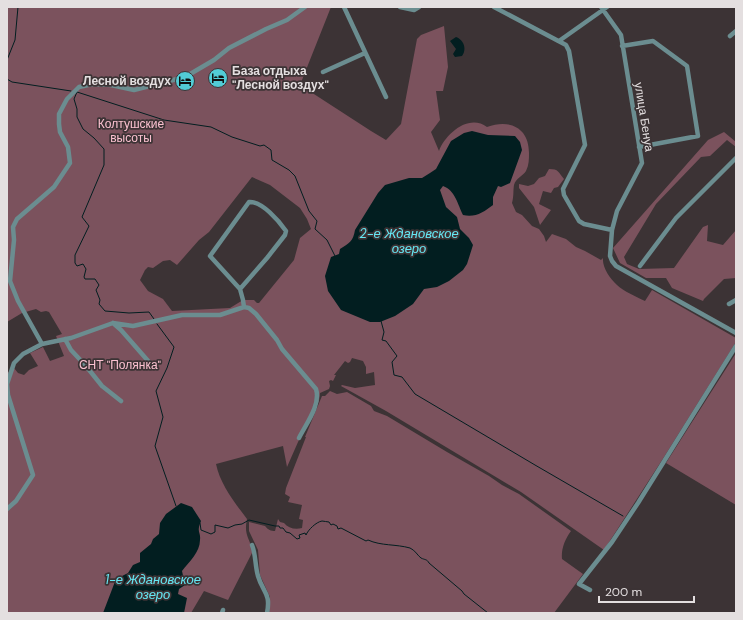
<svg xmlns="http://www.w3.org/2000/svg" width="743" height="620" font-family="'DM Sans',sans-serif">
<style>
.green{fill:#7b525d;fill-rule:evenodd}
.water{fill:#021e20}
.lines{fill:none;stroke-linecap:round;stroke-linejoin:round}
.stream{stroke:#021e20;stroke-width:1}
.minor{stroke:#6b8d90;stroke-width:4.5}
.labels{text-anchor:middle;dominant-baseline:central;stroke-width:3.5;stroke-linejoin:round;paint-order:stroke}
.poi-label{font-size:12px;font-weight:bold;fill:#e4dfe0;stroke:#3c3335;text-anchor:start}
.street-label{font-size:12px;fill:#e4dfe0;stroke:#3c3335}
.park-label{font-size:12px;fill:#fbc1d0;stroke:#3c3335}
.water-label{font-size:13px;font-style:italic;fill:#65e7f3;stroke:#3c3335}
</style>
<rect width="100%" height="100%" fill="#3c3335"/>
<!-- green -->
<path class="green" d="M 7,7 L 331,7 L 300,85 L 371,131 L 386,140 L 401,124 L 417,39 L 421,35 L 444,26 L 448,67 L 443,91 L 436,91 L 440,120 L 431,132 L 439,151 C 445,134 469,113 487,127 C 509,119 529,127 529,153 C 529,159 529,165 526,171 C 523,176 516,178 514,185 C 513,191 514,196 512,203 L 516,212 L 522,215 L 532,226 L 539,229 L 544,236 L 546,242 L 552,234 L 566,239 L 576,247 L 585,251 L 601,260 L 603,258 C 602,267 610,279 617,285 C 623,291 637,297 645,301 L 652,290 L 736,338 L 736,342 L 664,457 L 604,550 L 521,492 L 386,411 L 341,386 L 342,385 L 355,388 L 375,385 L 374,372 L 366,374 L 366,367 L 363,361 L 352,358 L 350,362 L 348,363 L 345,361 L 334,375 L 336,375 L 333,381 L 331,380 L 329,381 L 330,386 L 329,389 L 320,393 L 319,401 L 302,433 L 287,467 L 283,446 L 216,464 C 220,484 235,503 247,519 C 244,534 248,536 253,551 L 228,600 L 204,591 L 191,613 L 7,613 L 7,373 L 14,368 L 18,373 L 24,375 L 29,370 L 38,366 L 30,353 L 43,347 L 50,361 L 64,356 L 56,336 L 62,334 L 49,312 L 46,311 L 41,312 L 36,309 L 22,313 L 7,322 ZM 252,177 L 270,185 L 300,208 L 307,219 L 311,229 L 300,238 L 294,260 L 259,303 L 257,303 L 254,300 L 243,300 L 230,308 L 172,311 L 163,299 L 148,291 L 140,280 L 145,270 L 148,267 L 153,268 L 163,261 L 170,260 L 177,265 L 199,240 L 209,232 Z
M 724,132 L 736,142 L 736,147 L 727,140 L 710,156 L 701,157 L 656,204 L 624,257 L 627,264 L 639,269 L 674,268 L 703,227 L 708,225 L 707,241 L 723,245 L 736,230 L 736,278 L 724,279 L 704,299 L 703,301 L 672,288 L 666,278 L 646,278 L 620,263 L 613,248 L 708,140 Z
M 549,169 C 559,169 558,172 564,179 L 558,187 L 554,188 L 551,193 L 543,191 L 539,204 L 551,210 L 540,225 L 534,207 L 519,188 L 519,184 L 528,186 L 534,184 L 539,178 L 545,176 Z
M 736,353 L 736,505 L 666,463 Z
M 330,391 L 337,394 L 347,392 L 371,406 L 374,411 L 387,416 L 447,452 L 489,476 L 502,485 L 519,494 L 571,531 C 565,539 561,549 562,559 L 583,574 L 554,613 L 268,613 L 270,602 L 270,597 L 260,575 L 258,550 L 249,531 L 249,522 L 265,526 C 268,530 271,531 275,531 L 278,519 L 280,522 L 284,523 C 288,528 295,530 302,528 L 303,520 L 299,519 L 302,505 L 288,502 L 290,497 L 285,494 L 286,488 L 306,437 L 305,437 L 322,396 L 325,396 Z"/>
<!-- water -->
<path class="water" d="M 456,37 C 464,40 467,49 462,56 L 455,57 L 453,54 L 456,49 L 450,41 Z
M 472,131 L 488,135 L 515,136 L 520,142 L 522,150 L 510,183 L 501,187 L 498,186 L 493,197 L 493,205 C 484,212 475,218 463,215 C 458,205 455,190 443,186 L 440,190 L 446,207 L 457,217 L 460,229 L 469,238 L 473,245 L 467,264 L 463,270 L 449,281 L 437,287 L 424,289 L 413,304 L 395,316 L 380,322 L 370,322 L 341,310 L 328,291 L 325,276 L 331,257 L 339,254 L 340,249 C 349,243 353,242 355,230 L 378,193 L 385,185 L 409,178 L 422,178 L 430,173 L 436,169 L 451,141 L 464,133 Z
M 181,503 L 192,507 L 201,521 C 196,533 201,531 200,540 C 200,552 189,562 182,571 L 185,585 L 179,589 L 178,594 L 187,598 L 184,613 L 103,613 L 116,579 L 128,573 L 133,565 L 140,562 L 140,553 L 151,544 L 153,539 L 159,534 L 160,523 L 166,514 Z"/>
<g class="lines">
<!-- stream -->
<path class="stream" d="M 7,60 L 15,40 L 18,7
M 7,79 L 12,82 L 71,91
M 77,92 L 164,120 L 211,127 L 232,137 L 260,146 L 264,145 L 271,150 L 272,160 L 289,170 L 295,176 L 309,211 L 317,221 L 315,229 L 327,240 L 335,256
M 77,92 L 74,99 L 77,109 L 77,117 L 83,129 L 94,138 L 104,149 L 104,165 L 82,217 L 89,226 L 75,255 L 75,263 L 77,266 L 83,264 L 86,269 L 84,277 L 85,279 L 95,279 L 99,285 L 96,290 L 100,300 L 99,304 L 105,311 L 129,313 L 149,312 L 154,319
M 381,321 L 384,332 L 382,340 L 386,341 L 397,356 L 392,362 L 394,375 L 402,377 L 415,394 L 535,465 L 623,516
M 157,324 L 174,347 L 167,368 L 156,391 L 163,417 L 155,446 L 176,506
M 200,523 L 201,530 L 211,534 L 215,532 L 215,525 L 228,528 L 235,525 L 242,524 L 249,520 L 275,526 L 279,526 L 280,528 L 283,528 L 286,532 L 290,533 L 297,539 L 300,538 L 299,535 L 305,533 L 306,535 C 308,530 316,522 322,521 C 324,521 327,522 329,522 L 331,525 L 333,524 L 337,526 L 338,529 L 341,528 L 366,541 L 368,540 C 381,546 396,544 410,548 C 415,550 418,556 421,558 C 425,560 427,559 429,563 L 462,591 L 464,594 L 488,613"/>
<!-- minor -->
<path class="minor" d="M 344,7 L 386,97
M 400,7 L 414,10 L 419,7
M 494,7 L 566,45 L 569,51 L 585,145 L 563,189 L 564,195 L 579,221 L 584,224 L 612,230
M 601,7 L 621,35 L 642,163 L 617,211 L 612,230 L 610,256 L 612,261 L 616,266 L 736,333
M 730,36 L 736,31
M 559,41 L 607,7
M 622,46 L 653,41 L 687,66 L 698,136 L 639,147
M 323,72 L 365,53
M 640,266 L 676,218 L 736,158
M 240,289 L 210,256 L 249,202 C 262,201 279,221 286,231 L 285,235 L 267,258 L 240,289 L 243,300 L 244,307
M 729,304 L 736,300
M 113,323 L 121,330 L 149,362
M 65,339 L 71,350 L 86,366 L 102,386 L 121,401
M 42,344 L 18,301 L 10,281 L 14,240 L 13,227 L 17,219 L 54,187 L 70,163 L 68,147 L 60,132 L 59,124 L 59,114 L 67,99 L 79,87 L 93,84 L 111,85 L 134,90 L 185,77 L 214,60 L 229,48 L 266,29 L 287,20 L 305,7
M 7,509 L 16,501 L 33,475 L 8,395 L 7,384 L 14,363 L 23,354 L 42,344 L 71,338 L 113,323 L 133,326 L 182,315 L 220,315 L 244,307 L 249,308 L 256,314 L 277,340 L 282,349 L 316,389 C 321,405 306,424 299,438
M 252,545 C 256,555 255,566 258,576 C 263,593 271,593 267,613
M 590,590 L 579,584 L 612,542 L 638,503 L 736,346
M 222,613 L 223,610"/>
</g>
<!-- icons -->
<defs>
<symbol id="hotel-disc" viewBox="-11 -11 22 22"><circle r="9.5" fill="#52ccd6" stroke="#3c3335"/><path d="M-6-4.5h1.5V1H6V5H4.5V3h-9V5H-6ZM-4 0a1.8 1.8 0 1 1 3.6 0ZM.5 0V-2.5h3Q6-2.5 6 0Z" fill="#111"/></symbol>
</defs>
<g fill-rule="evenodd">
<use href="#hotel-disc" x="207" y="67" width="22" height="22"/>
<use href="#hotel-disc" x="174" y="70" width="22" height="22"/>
</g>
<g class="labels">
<!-- poi labels -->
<g class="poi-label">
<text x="232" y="71">База отдыха<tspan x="232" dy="14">"Лесной воздух"</tspan></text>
<text x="171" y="81" text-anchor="end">Лесной воздух</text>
</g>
<!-- street labels -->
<g class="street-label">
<text transform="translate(644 117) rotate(81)">улица Бенуа</text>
</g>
<!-- park labels -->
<g class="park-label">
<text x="131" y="124">Колтушские<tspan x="131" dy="14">высоты</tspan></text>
<text x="120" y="365">СНТ "Полянка"</text>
</g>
<!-- water labels -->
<g class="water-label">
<text x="409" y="233">2-е Ждановское<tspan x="409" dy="15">озеро</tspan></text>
<text x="153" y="579">1-е Ждановское<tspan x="153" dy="15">озеро</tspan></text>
</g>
</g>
<!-- border -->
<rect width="743" height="620" fill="none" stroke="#e4dfe0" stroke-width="16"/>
<!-- scale -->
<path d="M599 596v6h95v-6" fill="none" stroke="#e4dfe0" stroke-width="2"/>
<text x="605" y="596" font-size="12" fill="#e4dfe0" stroke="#3c3335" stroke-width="3" paint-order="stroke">200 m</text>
</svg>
